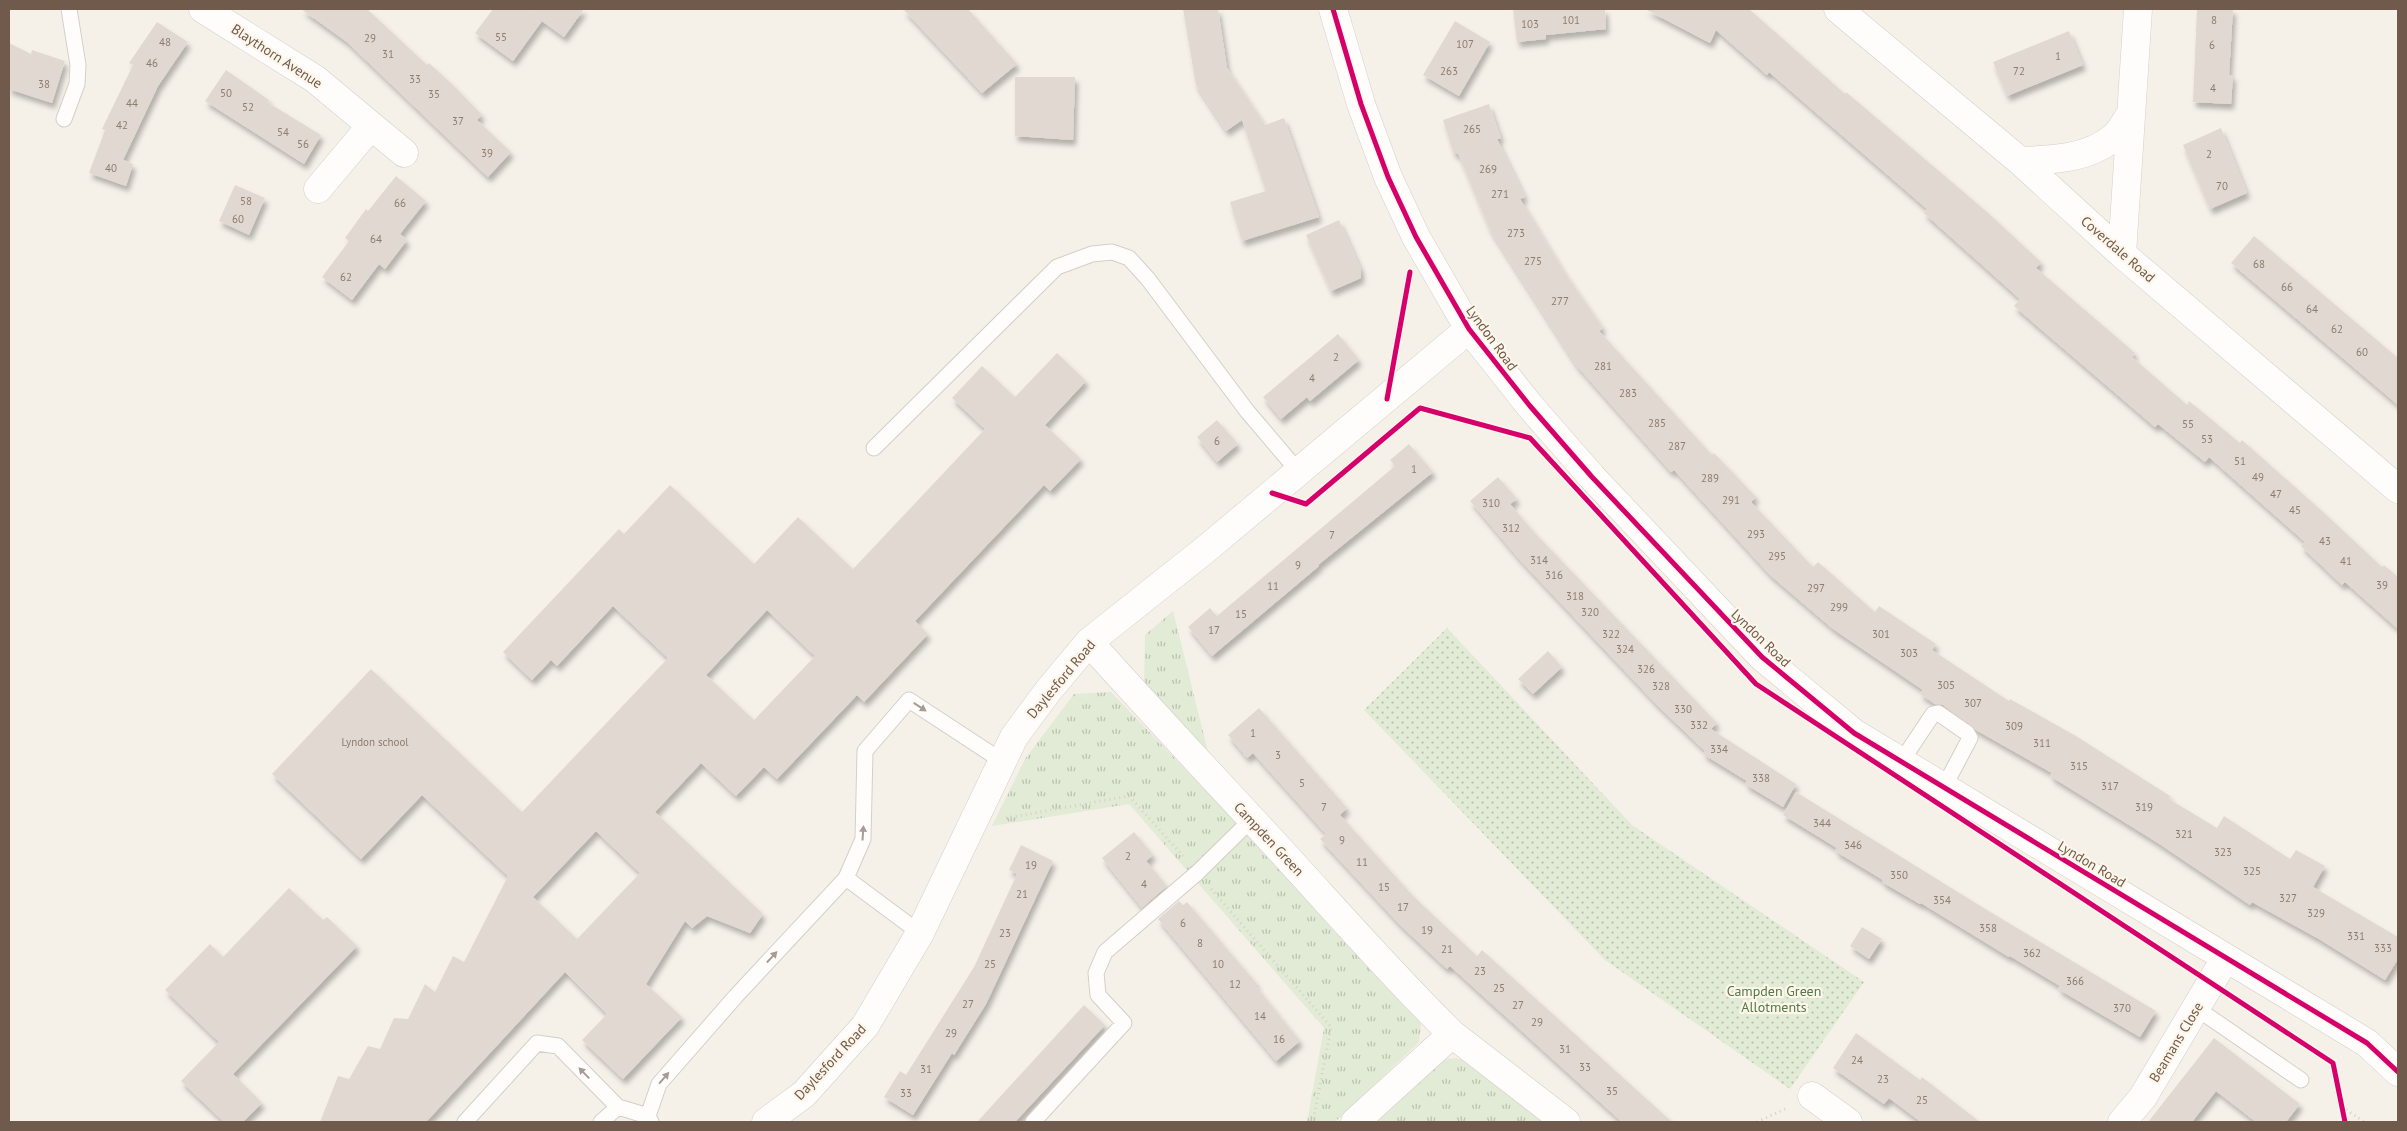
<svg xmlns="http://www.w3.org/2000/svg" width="2407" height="1131" font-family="'PT Sans',sans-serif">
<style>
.grass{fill:url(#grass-tufts)}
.park{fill:url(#park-dots)}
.building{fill:#e1d9d1;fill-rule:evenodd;filter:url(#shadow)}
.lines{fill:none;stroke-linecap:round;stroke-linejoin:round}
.lane-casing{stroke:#d4cec8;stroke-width:17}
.street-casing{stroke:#d4cec8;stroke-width:29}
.secondary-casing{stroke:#d5cec7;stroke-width:29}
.path{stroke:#d7d0ca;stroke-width:3;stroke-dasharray:1 4;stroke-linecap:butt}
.lane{stroke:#fefdfc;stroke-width:15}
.street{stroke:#fefdfc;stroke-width:28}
.secondary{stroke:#fefdfc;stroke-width:28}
.cycleway-casing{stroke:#fdf6ea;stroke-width:8}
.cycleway{stroke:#d6006c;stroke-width:5}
.oneway{fill:#a99b92}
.labels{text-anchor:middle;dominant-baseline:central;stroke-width:4.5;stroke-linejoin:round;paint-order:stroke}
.number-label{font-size:11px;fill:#8e7c70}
.street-label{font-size:14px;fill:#705a4c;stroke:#fdf6ea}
.park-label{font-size:14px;fill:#557a49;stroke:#fdf6ea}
</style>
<defs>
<pattern id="grass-tufts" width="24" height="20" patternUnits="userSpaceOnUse" patternTransform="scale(1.25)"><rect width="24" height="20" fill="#e1ebd5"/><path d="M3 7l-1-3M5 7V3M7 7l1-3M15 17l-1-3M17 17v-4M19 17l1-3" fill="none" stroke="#bbc1af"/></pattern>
<pattern id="park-dots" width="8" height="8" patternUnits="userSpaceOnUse" patternTransform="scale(1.25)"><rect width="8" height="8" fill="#e1ebd5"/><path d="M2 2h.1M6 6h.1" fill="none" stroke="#bbc1af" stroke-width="1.8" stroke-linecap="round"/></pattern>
<filter id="shadow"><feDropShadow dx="3" dy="5.5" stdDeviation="2.5" flood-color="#0004"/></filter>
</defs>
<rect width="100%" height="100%" fill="#f5f1e9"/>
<!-- grass -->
<path class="grass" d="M 1173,611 L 1210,760 L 1144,689 L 1145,635 Z
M 1111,692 L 1416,1009 L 1421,1025 L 1419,1042 L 1335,1122 L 1307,1122 L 1324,1028 L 1129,804 L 992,826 L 1025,759 L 1074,694 Z
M 1456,1058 L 1479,1065 L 1555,1122 L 1372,1122 L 1437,1060 Z"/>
<!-- park -->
<path class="park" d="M 1447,628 L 1632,825 L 1864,982 L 1790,1089 L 1605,960 L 1364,710 Z"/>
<!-- building -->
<path class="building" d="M 301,9 L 367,9 L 427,65 L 429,63 L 454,86 L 482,115 L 477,120 L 511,152 L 488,177 L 347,42 Z
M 493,9 L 525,9 L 542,21 L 513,61 L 475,33 Z
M 525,9 L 584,9 L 564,37 Z
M 903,9 L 968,9 L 1017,64 L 982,93 Z
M 1183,9 L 1218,9 L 1227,68 L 1265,125 L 1284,118 L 1319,217 L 1242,241 L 1230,202 L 1266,191 L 1242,120 L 1226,131 L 1196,85 Z
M 1513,9 L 1605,9 L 1606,29 L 1546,35 L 1546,39 L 1517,42 Z
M 1645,9 L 1749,9 L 1845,94 L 1846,92 L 1987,212 L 2041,262 L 2036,268 L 2135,353 L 2132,357 L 2187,405 L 2189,401 L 2240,443 L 2242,440 L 2322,511 L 2382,567 L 2384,565 L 2398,577 L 2398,629 L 2345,582 L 2342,585 L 2301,546 L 2305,542 L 2209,457 L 2205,462 L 2158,424 L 2155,427 L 2014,306 L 2020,299 L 1924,213 L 1927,209 L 1769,72 L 1767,75 L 1716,30 L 1710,43 Z
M 2197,9 L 2233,9 L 2229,75 L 2233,75 L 2231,104 L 2193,102 Z
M 1455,21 L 1490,42 L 1459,96 L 1423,75 Z
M 157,22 L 188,42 L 158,86 L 123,160 L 133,164 L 126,186 L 89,173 L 105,130 L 102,129 L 133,65 L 129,63 Z
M 2069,31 L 2083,65 L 2007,96 L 1993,62 Z
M 9,43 L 31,54 L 32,50 L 65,61 L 52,103 L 9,89 Z
M 226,70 L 269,100 L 267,102 L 321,135 L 304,164 L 205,101 Z
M 1015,77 L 1075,77 L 1073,140 L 1015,136 Z
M 1489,104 L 1501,138 L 1497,139 L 1525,197 L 1520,199 L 1564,272 L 1603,328 L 1599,331 L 1712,455 L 1714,453 L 1756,497 L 1751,502 L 1813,567 L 1818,562 L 1875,612 L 1879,606 L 1936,644 L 1932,650 L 2009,701 L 2010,699 L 2076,736 L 2170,796 L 2169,799 L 2217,828 L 2224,816 L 2290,859 L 2296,850 L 2325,866 L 2313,887 L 2398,937 L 2398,959 L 2385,980 L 2319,939 L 2252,902 L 2250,905 L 2158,843 L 2050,776 L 2052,773 L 1976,730 L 1943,705 L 1935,704 L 1920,694 L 1923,690 L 1833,629 L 1770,575 L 1674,470 L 1671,472 L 1576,365 L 1490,230 L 1458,153 L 1454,154 L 1443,120 Z
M 2221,128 L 2247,193 L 2210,209 L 2183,145 Z
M 396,176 L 426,201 L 400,234 L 407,240 L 385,269 L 379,264 L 352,300 L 322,277 L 349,241 L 345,238 L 366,209 L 368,211 Z
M 235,185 L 265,198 L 249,235 L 219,221 Z
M 1339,220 L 1361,269 L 1361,278 L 1331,291 L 1306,235 Z
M 2254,236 L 2398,358 L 2398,405 L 2231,263 Z
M 1338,334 L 1359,360 L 1310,401 L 1307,397 L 1281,419 L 1263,397 Z
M 1057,353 L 1086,381 L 1045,425 L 1081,459 L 1050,491 L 1044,485 L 915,621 L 928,634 L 864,702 L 857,695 L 777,779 L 764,767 L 736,796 L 701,763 L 655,812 L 763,914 L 750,933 L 707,916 L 692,928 L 685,921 L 646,984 L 682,1017 L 623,1079 L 582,1040 L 607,1014 L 565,972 L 426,1122 L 320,1122 L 338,1076 L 349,1079 L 368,1046 L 380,1049 L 394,1018 L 408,1019 L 425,984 L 435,992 L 453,956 L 464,962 L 508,876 L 422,795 L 361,859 L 272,774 L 371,669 L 522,812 L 668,658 L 613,606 L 557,666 L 551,660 L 532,680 L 503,652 L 619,529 L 624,534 L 670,485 L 754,564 L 798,517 L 853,569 L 985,429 L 952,398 L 982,366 L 1015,397 ZM 767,610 L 815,656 L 754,720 L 706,675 ZM 596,831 L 640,873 L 577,939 L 533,897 Z
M 1217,420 L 1238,444 L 1217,462 L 1197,437 Z
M 1409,444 L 1433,472 L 1318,565 L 1319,566 L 1212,656 L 1188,627 L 1210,608 L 1217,616 L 1395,466 L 1390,460 Z
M 1498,477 L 1517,499 L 1510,504 L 1532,530 L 1717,723 L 1711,729 L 1796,784 L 1783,807 L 1745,784 L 1747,781 L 1703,754 L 1705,751 L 1657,705 L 1519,559 L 1470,501 Z
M 1548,651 L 1562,667 L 1533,694 L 1518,679 Z
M 1259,708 L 1347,808 L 1340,815 L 1414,897 L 1477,956 L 1482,950 L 1672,1122 L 1622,1122 L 1450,966 L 1447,969 L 1400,925 L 1320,839 L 1326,834 L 1253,753 L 1247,758 L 1228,735 Z
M 1796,792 L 1987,910 L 2156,1011 L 2140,1037 L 2058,989 L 2060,986 L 2010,956 L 2009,957 L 1921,903 L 1920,904 L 1882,882 L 1883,880 L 1835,851 L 1837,848 L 1783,815 Z
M 1134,832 L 1153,855 L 1146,861 L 1167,886 L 1142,908 L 1102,858 Z
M 1021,845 L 1053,861 L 986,1004 L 954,1055 L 952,1053 L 913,1115 L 884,1097 L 900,1071 L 906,1075 L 974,967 L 1017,874 L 1009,870 Z
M 289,888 L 323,920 L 327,917 L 357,946 L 233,1074 L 262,1103 L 243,1122 L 224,1122 L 181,1081 L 219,1042 L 165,990 L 210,944 L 223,957 Z
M 1179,901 L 1183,905 L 1187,902 L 1257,984 L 1255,985 L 1300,1041 L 1276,1061 L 1158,919 Z
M 1862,927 L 1882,939 L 1869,959 L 1850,946 Z
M 1084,1005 L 1105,1025 L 1015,1122 L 977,1122 Z
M 1856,1033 L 1920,1080 L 1922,1077 L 1980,1122 L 1921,1122 L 1889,1098 L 1884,1104 L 1833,1068 Z
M 2214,1038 L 2300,1104 L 2286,1122 L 2256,1122 L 2216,1091 L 2192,1122 L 2148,1122 Z"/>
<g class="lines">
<defs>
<path id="lane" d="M 64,119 L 77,84 L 78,65 L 69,9
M 874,448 L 1057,267 L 1092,254 L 1112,252 L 1129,258 L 1148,279 L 1247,411 L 1298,471
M 1901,762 L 1933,714 L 1938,713 L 1967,733 L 1970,738 L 1944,787
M 846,878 L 920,933
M 2196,1008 L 2301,1080
M 465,1122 L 537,1043 L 558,1046 L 618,1107 L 648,1116
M 601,1122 L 618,1107
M 651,1122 L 648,1116 L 659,1084 L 736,996 L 846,878 L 863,839 L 865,751 L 909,700 L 1002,761
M 1033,1122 L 1124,1023 L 1098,995 L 1096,973 L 1105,952 L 1197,873 L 1251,820"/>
<path id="street" d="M 203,9 L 315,79 L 404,153
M 1838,9 L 2020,161 L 2122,254 L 2398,489
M 2020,161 C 2052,160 2088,159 2114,137 C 2120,132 2125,122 2130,115
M 318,189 L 370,127
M 2122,254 L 2138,9
M 1089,642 C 1149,709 1210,774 1271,840 C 1331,905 1389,972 1452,1034
M 1812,1096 L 1848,1122
M 766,1122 L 804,1094 L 865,1026 L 920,933 L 1014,737 L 1048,691 L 1089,642 L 1206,549 L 1469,329
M 1355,1122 L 1452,1034 L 1566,1122
M 2122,1122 L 2143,1097 L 2225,959"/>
<path id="secondary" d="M 1333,9 L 1361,104 L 1388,177 L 1416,237 L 1469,329 L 1530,406 L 1592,477 L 1762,657 L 1854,733 L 2367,1043 L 2398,1072"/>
</defs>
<!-- lane casing -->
<use href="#lane" class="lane-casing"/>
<!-- street casing -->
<use href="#street" class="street-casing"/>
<!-- secondary casing -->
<use href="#secondary" class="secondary-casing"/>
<!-- path -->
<path class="path" d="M 1006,818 L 1129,796 L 1183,856
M 1211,889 L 1331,1027 L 1313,1122
M 2342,1107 L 2364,1122
M 1757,1122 L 1787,1108"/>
<!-- lane -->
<use href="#lane" class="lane"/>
<!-- street -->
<use href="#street" class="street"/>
<!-- secondary -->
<use href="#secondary" class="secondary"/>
<defs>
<path id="cycleway" d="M 1333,9 L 1361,104 L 1388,177 L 1416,237 L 1469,329 L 1530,406 L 1592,477 L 1762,657 L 1854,733 L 2367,1043 L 2398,1072
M 1387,399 L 1410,272
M 1272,493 L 1306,504 L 1420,408 L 1530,438 L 1756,684 L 2333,1063 L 2345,1122"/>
</defs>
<!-- cycleway casing -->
<use href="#cycleway" class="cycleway-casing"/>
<!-- cycleway -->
<use href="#cycleway" class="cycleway"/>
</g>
<!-- one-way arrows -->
<defs><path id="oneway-solid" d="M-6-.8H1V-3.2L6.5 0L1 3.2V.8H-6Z" transform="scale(1.25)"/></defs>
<g class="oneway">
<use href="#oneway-solid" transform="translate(920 707) rotate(33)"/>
<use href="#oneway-solid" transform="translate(863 833) rotate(-86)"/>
<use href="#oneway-solid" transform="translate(772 957) rotate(-47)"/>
<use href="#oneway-solid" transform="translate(584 1073) rotate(-134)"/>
<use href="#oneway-solid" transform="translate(664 1078) rotate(-49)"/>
</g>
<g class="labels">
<!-- number labels -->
<g class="number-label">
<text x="1571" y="20">101</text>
<text x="2214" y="20">8</text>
<text x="1530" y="24">103</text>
<text x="501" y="37">55</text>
<text x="370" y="38">29</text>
<text x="165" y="42">48</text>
<text x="1465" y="44">107</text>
<text x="2212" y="45">6</text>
<text x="388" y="54">31</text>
<text x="2058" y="56">1</text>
<text x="152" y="63">46</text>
<text x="1449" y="71">263</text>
<text x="2019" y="71">72</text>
<text x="415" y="79">33</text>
<text x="44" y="84">38</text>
<text x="2213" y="88">4</text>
<text x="226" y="93">50</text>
<text x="434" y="94">35</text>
<text x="132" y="103">44</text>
<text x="248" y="107">52</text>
<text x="458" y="121">37</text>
<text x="122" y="125">42</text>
<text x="1472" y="129">265</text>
<text x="283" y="132">54</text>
<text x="303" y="144">56</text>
<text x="487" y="153">39</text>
<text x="2209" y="154">2</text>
<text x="111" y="168">40</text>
<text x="1488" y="169">269</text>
<text x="2222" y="186">70</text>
<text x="1500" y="194">271</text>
<text x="246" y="201">58</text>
<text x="400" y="203">66</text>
<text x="238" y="219">60</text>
<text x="1516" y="233">273</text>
<text x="376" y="239">64</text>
<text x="1533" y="261">275</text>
<text x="2259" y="264">68</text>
<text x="346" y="277">62</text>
<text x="2287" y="287">66</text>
<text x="1560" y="301">277</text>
<text x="2312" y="309">64</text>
<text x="2337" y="329">62</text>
<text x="2362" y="352">60</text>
<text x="1336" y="357">2</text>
<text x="1603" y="366">281</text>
<text x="1312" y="378">4</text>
<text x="1628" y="393">283</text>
<text x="1657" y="423">285</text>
<text x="2188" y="424">55</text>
<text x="2207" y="439">53</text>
<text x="1217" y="441">6</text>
<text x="1677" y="446">287</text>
<text x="2240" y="461">51</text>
<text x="1414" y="469">1</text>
<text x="2258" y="477">49</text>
<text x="1710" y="478">289</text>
<text x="2276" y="494">47</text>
<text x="1731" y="500">291</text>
<text x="1491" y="503">310</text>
<text x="2295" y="510">45</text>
<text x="1511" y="528">312</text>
<text x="1756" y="534">293</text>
<text x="1332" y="535">7</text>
<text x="2325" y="541">43</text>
<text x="1777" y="556">295</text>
<text x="1539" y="560">314</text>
<text x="2346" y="561">41</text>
<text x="1298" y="565">9</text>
<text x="1554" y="575">316</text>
<text x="2382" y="585">39</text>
<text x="1273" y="586">11</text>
<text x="1816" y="588">297</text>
<text x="1575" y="596">318</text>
<text x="1839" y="607">299</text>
<text x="1590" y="612">320</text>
<text x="1241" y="614">15</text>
<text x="1214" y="630">17</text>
<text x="1611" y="634">322</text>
<text x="1881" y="634">301</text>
<text x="1625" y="649">324</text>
<text x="1909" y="653">303</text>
<text x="1646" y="669">326</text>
<text x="1946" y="685">305</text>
<text x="1661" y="686">328</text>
<text x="1973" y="703">307</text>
<text x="1683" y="709">330</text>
<text x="1699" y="725">332</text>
<text x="2014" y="726">309</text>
<text x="1253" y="733">1</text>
<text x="375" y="742">Lyndon school</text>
<text x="2042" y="743">311</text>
<text x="1719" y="749">334</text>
<text x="1278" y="755">3</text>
<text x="2079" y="766">315</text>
<text x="1761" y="778">338</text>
<text x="1302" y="783">5</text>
<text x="2110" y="786">317</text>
<text x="1324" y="807">7</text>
<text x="2144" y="807">319</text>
<text x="1822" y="823">344</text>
<text x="2184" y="834">321</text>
<text x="1342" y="840">9</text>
<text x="1853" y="845">346</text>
<text x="2223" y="852">323</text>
<text x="1128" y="856">2</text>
<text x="1362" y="862">11</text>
<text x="1031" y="865">19</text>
<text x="2252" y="871">325</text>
<text x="1899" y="875">350</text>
<text x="1144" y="884">4</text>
<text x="1384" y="887">15</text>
<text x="1022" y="894">21</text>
<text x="2288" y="898">327</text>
<text x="1942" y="900">354</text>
<text x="1403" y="907">17</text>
<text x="2316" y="913">329</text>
<text x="1183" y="923">6</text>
<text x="1988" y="928">358</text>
<text x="1427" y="930">19</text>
<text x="1005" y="933">23</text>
<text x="2356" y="936">331</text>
<text x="1200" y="943">8</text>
<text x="2383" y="948">333</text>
<text x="1447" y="949">21</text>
<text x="2032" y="953">362</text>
<text x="990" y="964">25</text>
<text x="1218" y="964">10</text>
<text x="1480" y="971">23</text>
<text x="2075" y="981">366</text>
<text x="1235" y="984">12</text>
<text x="1499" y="988">25</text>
<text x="968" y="1004">27</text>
<text x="1518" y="1005">27</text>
<text x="2122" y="1008">370</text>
<text x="1260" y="1016">14</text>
<text x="1537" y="1022">29</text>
<text x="951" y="1033">29</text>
<text x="1279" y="1039">16</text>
<text x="1565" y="1049">31</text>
<text x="1857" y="1060">24</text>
<text x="1585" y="1067">33</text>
<text x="926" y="1069">31</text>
<text x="1883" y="1079">23</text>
<text x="1612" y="1091">35</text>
<text x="906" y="1093">33</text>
<text x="1922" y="1100">25</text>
</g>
<!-- street labels -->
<g class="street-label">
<text transform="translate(277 56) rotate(33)">Blaythorn Avenue</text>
<text transform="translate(2118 249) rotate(41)">Coverdale Road</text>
<text transform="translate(1492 338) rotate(54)">Lyndon Road</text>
<text transform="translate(1761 638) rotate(44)">Lyndon Road</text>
<text transform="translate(1061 679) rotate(-50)">Daylesford Road</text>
<text transform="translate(1269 839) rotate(47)">Campden Green</text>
<text transform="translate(2092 864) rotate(31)">Lyndon Road</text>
<text transform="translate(2176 1042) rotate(-59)">Beamans Close</text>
<text transform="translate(830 1062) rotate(-47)">Daylesford Road</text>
</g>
<!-- park labels -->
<g class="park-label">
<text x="1774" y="991">Campden Green<tspan x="1774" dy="16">Allotments</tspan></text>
</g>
</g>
<!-- border -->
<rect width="2407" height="1131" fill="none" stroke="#705a4c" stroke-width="20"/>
</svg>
